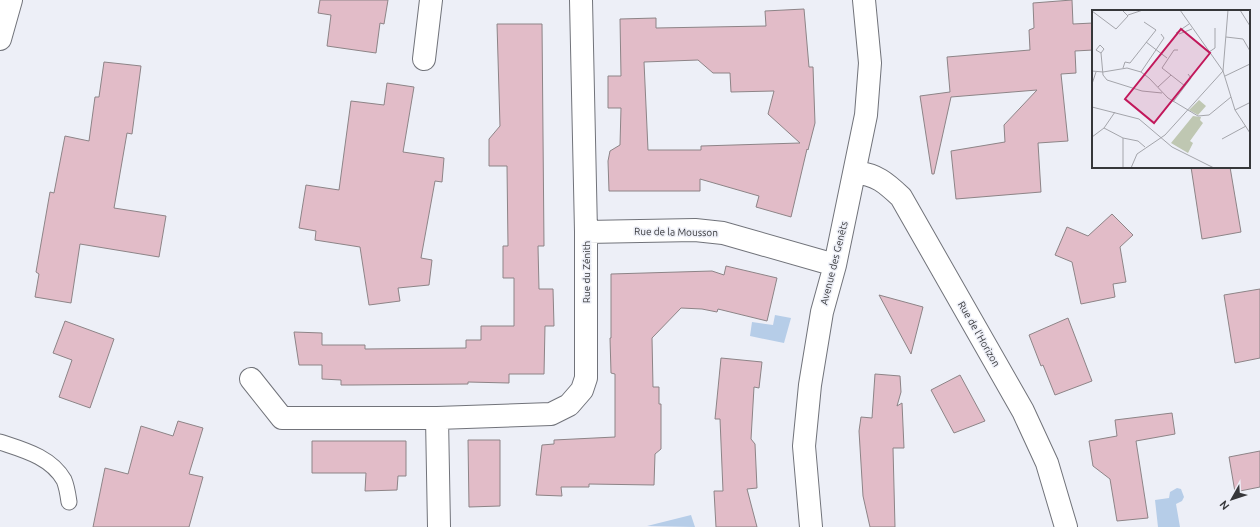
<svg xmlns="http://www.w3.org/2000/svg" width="1260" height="527" font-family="Ubuntu,sans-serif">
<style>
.water{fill:#b6cde8}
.building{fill:#e2bcc8;stroke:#8d8487;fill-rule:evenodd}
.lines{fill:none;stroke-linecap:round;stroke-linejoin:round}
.service-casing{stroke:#71737a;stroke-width:17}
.minor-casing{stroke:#71737a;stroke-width:24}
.service{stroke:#fff;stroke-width:15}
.minor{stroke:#fff;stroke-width:22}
.labels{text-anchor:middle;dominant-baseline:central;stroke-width:3;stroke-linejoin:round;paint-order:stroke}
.street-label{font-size:10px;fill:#36373a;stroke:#edeff7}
.inset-road{fill:none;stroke:#a4a5ab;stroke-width:1}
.view{fill:#c2185b;fill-opacity:0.15;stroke:#c2185b;stroke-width:2}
.inset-edge{fill:none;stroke:#36373a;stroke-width:2}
</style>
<rect width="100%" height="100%" fill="#edeff7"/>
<!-- water -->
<path class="water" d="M 775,315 L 791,318 L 784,343 L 750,336 L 752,322 L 773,325 Z
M 1177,488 L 1181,489 L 1184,497 L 1182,501 L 1176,504 L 1180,527 L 1158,527 L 1155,500 L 1169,498 L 1170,492 Z
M 691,515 L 695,527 L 647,526 Z"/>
<!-- building -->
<path class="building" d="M 320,0 L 388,0 L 384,24 L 380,23 L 376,53 L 327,46 L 331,15 L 318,13 Z
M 1072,0 L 1073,24 L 1093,23 L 1093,50 L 1075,51 L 1076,73 L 1061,74 L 1068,141 L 1038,143 L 1041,192 L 956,199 L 951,151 L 1005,142 L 1004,125 L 1037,90 L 951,97 L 934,174 L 932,174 L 920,96 L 950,92 L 947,57 L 1030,50 L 1029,30 L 1034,28 L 1033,3 Z
M 804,9 L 809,67 L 813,67 L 815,123 L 808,150 L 807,149 L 791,217 L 756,207 L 759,196 L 700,179 L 700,191 L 609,191 L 608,161 L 610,151 L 620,145 L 621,108 L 608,108 L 608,76 L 621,76 L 620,19 L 656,18 L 656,28 L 766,26 L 765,11 ZM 698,60 L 713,73 L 730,73 L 731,92 L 774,91 L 768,114 L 800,143 L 701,146 L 701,150 L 648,150 L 644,62 Z
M 497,24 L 542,24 L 544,246 L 538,246 L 539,289 L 553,289 L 554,326 L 545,326 L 544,374 L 509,374 L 509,383 L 468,382 L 468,384 L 353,385 L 341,385 L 341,380 L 322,379 L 322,365 L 299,365 L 294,332 L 322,333 L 322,345 L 365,345 L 365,349 L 466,348 L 466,340 L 481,340 L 481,326 L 514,326 L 514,278 L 503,278 L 503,246 L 508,246 L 507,166 L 489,166 L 489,139 L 500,126 Z
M 104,62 L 141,66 L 132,134 L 127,133 L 114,208 L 166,216 L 159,257 L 80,244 L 71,303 L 35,297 L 39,274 L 36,272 L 50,192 L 54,193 L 65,136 L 89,141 L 95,97 L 99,97 Z
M 387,83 L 414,87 L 403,152 L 444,158 L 442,182 L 435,181 L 421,258 L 432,260 L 429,285 L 398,288 L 400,301 L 369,305 L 360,247 L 315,240 L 316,231 L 299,228 L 306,185 L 339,190 L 351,101 L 384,105 Z
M 1191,167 L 1230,167 L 1241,232 L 1202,239 Z
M 1112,214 L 1133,235 L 1120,247 L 1126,282 L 1113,284 L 1115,297 L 1081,304 L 1072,262 L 1055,255 L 1067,227 L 1088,236 Z
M 726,266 L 777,278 L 767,321 L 718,309 L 717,312 L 702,309 L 681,308 L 652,338 L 653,387 L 659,387 L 659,404 L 661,404 L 661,449 L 655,454 L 654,485 L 589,484 L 589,487 L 561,487 L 562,496 L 536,495 L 542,445 L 554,444 L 554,440 L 615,437 L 615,374 L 611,373 L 610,338 L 611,338 L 611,274 L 712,271 L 724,275 Z
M 1260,289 L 1260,358 L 1235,363 L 1224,295 Z
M 879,295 L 923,307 L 911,354 Z
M 1068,318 L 1092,381 L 1055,395 L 1043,365 L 1041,366 L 1029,335 Z
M 65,321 L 114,339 L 90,408 L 59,397 L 72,360 L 53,353 Z
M 721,358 L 762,362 L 759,388 L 754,387 L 751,439 L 755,444 L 757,488 L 747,489 L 757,527 L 716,527 L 714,491 L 723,491 L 720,419 L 715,419 Z
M 875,374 L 900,376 L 901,392 L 897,406 L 902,403 L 904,448 L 893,448 L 895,527 L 870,527 L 863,496 L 859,431 L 861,417 L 872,418 Z
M 960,375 L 985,421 L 954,433 L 931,390 Z
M 1172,413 L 1175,434 L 1136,441 L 1148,518 L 1117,521 L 1110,479 L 1093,466 L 1089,441 L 1117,436 L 1115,420 Z
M 178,421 L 203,428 L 189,474 L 203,477 L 189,527 L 93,527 L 105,468 L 128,474 L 141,426 L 173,436 Z
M 468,440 L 500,440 L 500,506 L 469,507 Z
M 312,441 L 406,441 L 406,476 L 398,476 L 397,490 L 365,491 L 366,473 L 312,473 Z
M 1260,451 L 1260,487 L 1235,492 L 1229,457 Z"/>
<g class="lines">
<defs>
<path id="service" d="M 0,442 C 24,450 51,457 64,480 C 67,487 68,495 69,502"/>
<path id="minor" d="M 0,39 L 11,0
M 424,59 L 431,0
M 855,172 C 877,175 885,182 901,197 L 1023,411 L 1047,463 L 1066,527
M 586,232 L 695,230 L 723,233 L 835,265
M 251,379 L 282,418 L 437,418 L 551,414 L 569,405 L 582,390 L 586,378 L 586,232 L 581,0
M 437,418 L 439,527
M 811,527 L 804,446 L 810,385 L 822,312 L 835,265 L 866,115 L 870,63 L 864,0"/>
</defs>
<!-- service casing -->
<use href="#service" class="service-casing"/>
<!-- minor casing -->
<use href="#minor" class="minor-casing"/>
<!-- service -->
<use href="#service" class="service"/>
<!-- minor -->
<use href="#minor" class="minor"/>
</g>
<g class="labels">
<!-- street labels -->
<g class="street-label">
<text transform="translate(676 232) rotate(1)">Rue de la Mousson</text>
<text transform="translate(834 263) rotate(-76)">Avenue des Genêts</text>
<text transform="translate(586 272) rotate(-90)">Rue du Zénith</text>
<text transform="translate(979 334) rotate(60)">Rue de l'Horizon</text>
</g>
</g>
<!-- overview -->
<g transform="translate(1092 10)">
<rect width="158" height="158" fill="#edeff7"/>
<path d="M 107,90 L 114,96 L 106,105 L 97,100 ZM 101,106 L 109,107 L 108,110 L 111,113 L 98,131 L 101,133 L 96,143 L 79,133 Z" fill="#bfc7b2"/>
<path class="inset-road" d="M 88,0 L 131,61 L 143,100 L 158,123M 148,0 L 158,16M 0,1 L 24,19 L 36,6 L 30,0M 36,5 L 51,0M 84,23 L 97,14M 87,24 L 100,19M 134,27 L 151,29 L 158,41M 54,32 L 75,48M 86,40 L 82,40 L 70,58 L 93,76M 117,42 L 123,38 L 123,18M 9,43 L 12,39 L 8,35 L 4,40 L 9,43 L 11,65 L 15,70 L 50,81 L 70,83M 31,58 L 33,52 L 38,53 L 64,20 L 52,12M 0,61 L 11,62 L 35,58 L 49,62 L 57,68 L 76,88 L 106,106 L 117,105 L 139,87M 131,61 L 136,0M 49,62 L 72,28 L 69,24M 133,66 L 158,54M 0,74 L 4,62M 66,77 L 79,65M 81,92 L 99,68 L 96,64M 0,97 L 47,109 L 80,137 L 122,158M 143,100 L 157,93M 12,118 L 31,128 L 46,131 L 53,137M 0,127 L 12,118 L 23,102M 130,129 L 154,116M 31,158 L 31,128M 39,158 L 45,144 L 73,125 L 131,61"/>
<path class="view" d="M 89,19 L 118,43 L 62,113 L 33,89 Z"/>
<rect width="158" height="158" class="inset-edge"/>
</g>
<!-- north arrow -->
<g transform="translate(1232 499) rotate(231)" stroke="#edeff7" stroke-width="3" paint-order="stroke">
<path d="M0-3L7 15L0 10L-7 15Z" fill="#36373a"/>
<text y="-6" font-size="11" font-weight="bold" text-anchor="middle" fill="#36373a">N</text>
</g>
</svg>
